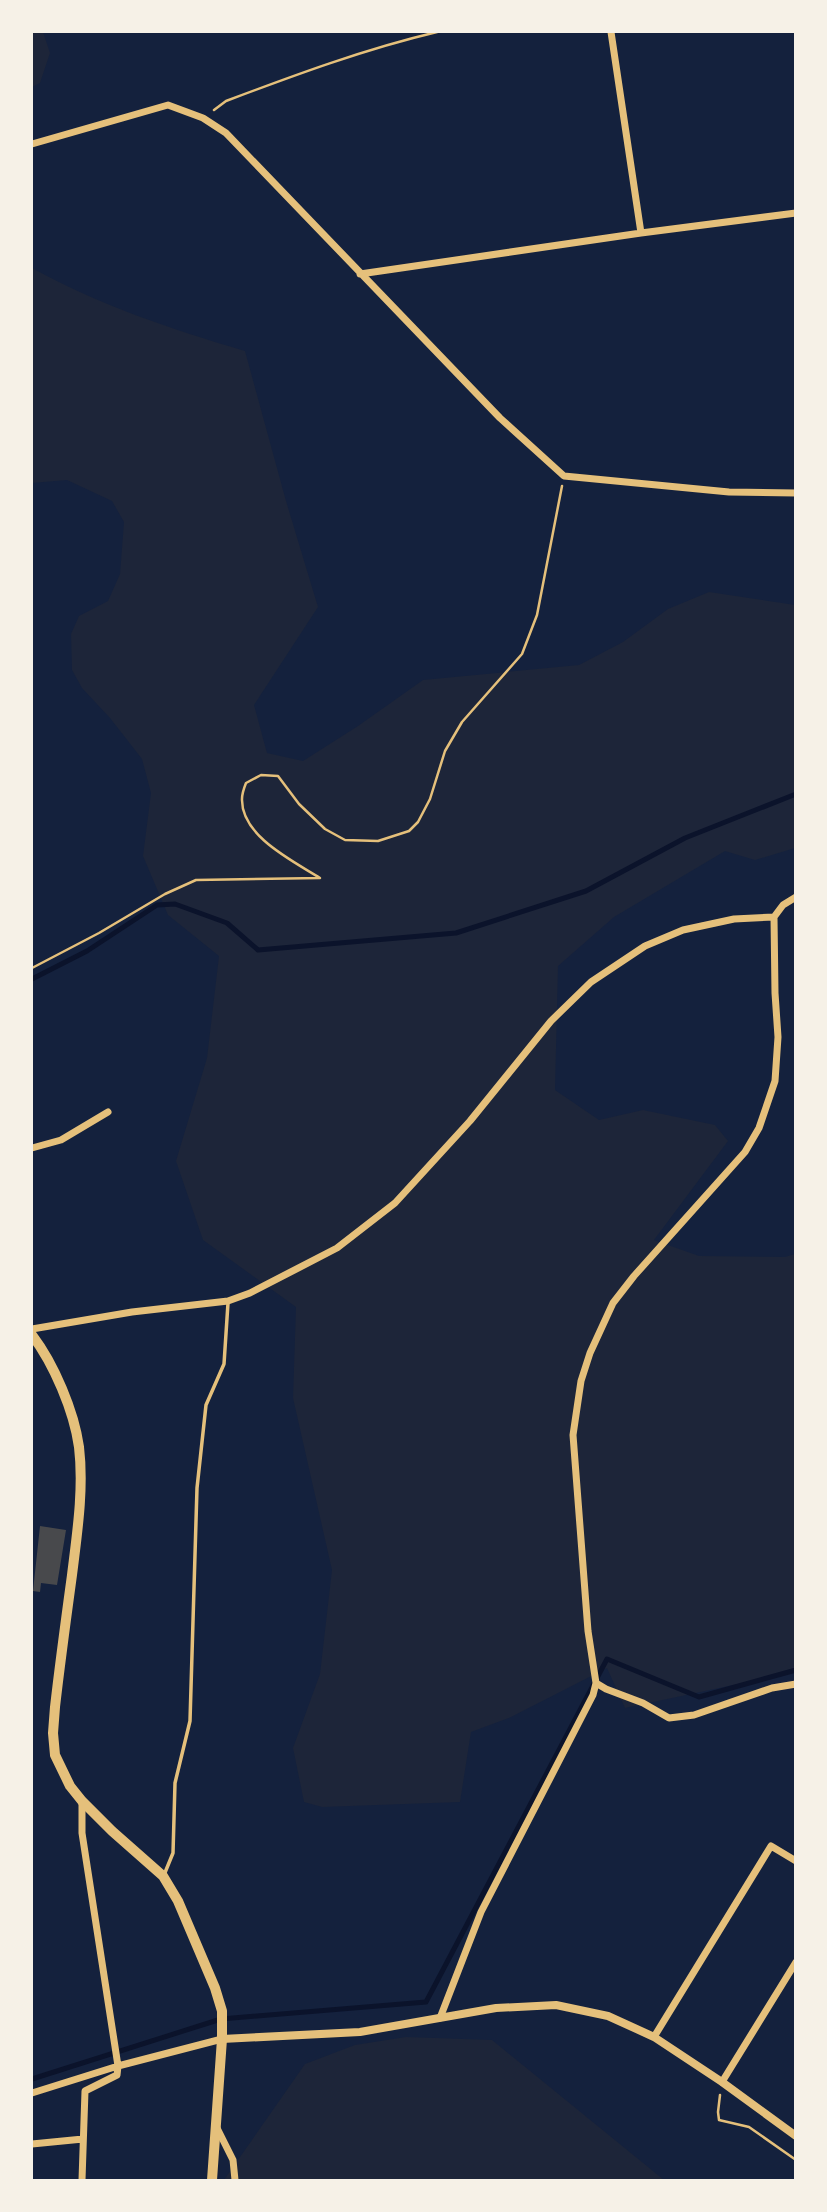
<svg xmlns="http://www.w3.org/2000/svg" width="827" height="2212" font-family="Overpass,sans-serif">
<style>
.green{fill:#1d2539}
.lines{fill:none;stroke-linecap:round;stroke-linejoin:round}
.stream{stroke:#0b132b;stroke-width:5}
.building{fill:#48494c}
.path{stroke:#e5c07b;stroke-width:2.5}
.service{stroke:#e5c07b;stroke-width:3.5}
.minor{stroke:#e5c07b;stroke-width:7}
.tertiary{stroke:#e5c07b;stroke-width:8}
.primary{stroke:#e5c07b;stroke-width:10}
</style>
<rect width="100%" height="100%" fill="#14213d"/>
<!-- green -->
<path class="green" d="M 32,32 L 43,32 L 50,53 L 40,83 L 32,87 Z
M 32,268 C 99,305 171,329 245,351 L 286,501 L 318,607 L 254,705 L 267,753 L 303,761 L 358,726 L 423,680 L 579,665 L 623,642 L 668,609 L 709,592 L 795,605 L 795,848 L 755,860 L 725,851 L 614,917 L 558,966 L 555,1090 L 599,1120 L 643,1110 L 715,1125 L 728,1141 L 654,1240 L 699,1256 L 785,1257 L 795,1254 L 795,1672 L 625,1708 L 607,1668 L 511,1717 L 471,1732 L 460,1802 L 322,1807 L 304,1802 L 293,1748 L 320,1674 L 332,1570 L 293,1398 L 296,1307 L 203,1240 L 176,1161 L 207,1058 L 219,956 L 168,915 L 143,856 L 151,793 L 142,759 L 110,718 L 82,688 L 72,670 L 71,634 L 79,616 L 108,601 L 120,574 L 124,522 L 112,501 L 67,480 L 32,483 Z
M 406,2037 L 492,2040 L 664,2180 L 224,2180 L 305,2064 L 355,2045 Z"/>
<g class="lines">
<!-- stream -->
<path class="stream" d="M 32,979 L 87,951 L 157,905 L 175,904 L 227,923 L 258,950 L 456,933 L 586,891 L 685,838 L 796,794
M 32,2079 L 221,2019 L 426,2002 L 607,1659 L 699,1697 L 796,1670"/>
</g>
<!-- building -->
<path class="building" d="M 40,1526 L 66,1530 L 57,1585 L 41,1583 L 40,1592 L 33,1591 Z"/>
<g class="lines">
<!-- path -->
<path class="path" d="M 214,110 L 226,101 C 295,75 365,49 437,32
M 32,968 L 99,933 L 165,894 L 196,880 L 320,878 C 293,861 241,836 242,799 C 242,794 244,788 246,783 L 261,775 L 278,776 L 299,804 L 325,829 L 345,840 L 378,841 L 409,831 L 418,822 L 430,799 L 445,751 L 462,722 L 522,654 L 537,615 L 562,486
M 720,2095 L 718,2112 L 719,2120 L 749,2127 L 796,2160"/>
<!-- service -->
<path class="service" d="M 164,1875 L 173,1853 L 175,1783 L 190,1721 L 197,1488 L 206,1405 L 224,1364 L 228,1303"/>
<!-- minor -->
<path class="minor" d="M 611,32 L 641,233
M 32,144 L 168,105 L 203,118 L 226,133 L 500,418 L 564,476 L 729,492 L 796,493
M 360,274 L 641,233 L 796,213
M 32,1148 L 61,1140 L 108,1112
M 32,1329 L 132,1312 L 228,1301 L 250,1293 L 337,1248 L 395,1203 L 470,1121 L 551,1021 L 591,982 L 645,946 L 683,930 L 734,919 L 774,917
M 596,1683 L 606,1689 L 643,1703 L 669,1718 L 694,1715 L 772,1688 L 796,1684
M 82,1802 L 82,1833 L 118,2066 L 117,2075 L 85,2091 L 82,2180
M 440,2018 L 481,1912 L 593,1695 L 596,1683 L 588,1631 L 573,1435 L 581,1381 L 590,1353 L 613,1303 L 634,1276 L 745,1152 L 759,1128 L 775,1081 L 778,1037 L 775,993 L 774,917 L 783,905 L 796,897
M 654,2037 L 771,1846 L 796,1861
M 722,2082 L 796,1962
M 32,2093 L 118,2066 L 222,2039
M 217,2128 L 233,2160 L 235,2180
M 32,2144 L 83,2139"/>
<!-- tertiary -->
<path class="tertiary" d="M 222,2039 L 360,2032 L 496,2008 L 556,2005 L 608,2016 L 654,2037 L 722,2082 L 796,2136"/>
<!-- primary -->
<path class="primary" d="M 32,1335 C 54,1364 74,1411 79,1447 C 84,1489 77,1534 72,1575 C 66,1619 60,1663 55,1707 L 53,1733 L 55,1755 L 70,1786 L 82,1801 L 112,1831 L 163,1876 L 178,1901 L 215,1988 L 222,2011 L 222,2039 L 212,2180"/>
</g>
<!-- border -->
<rect width="827" height="2212" fill="none" stroke="#f6f1e7" stroke-width="66"/>
</svg>
